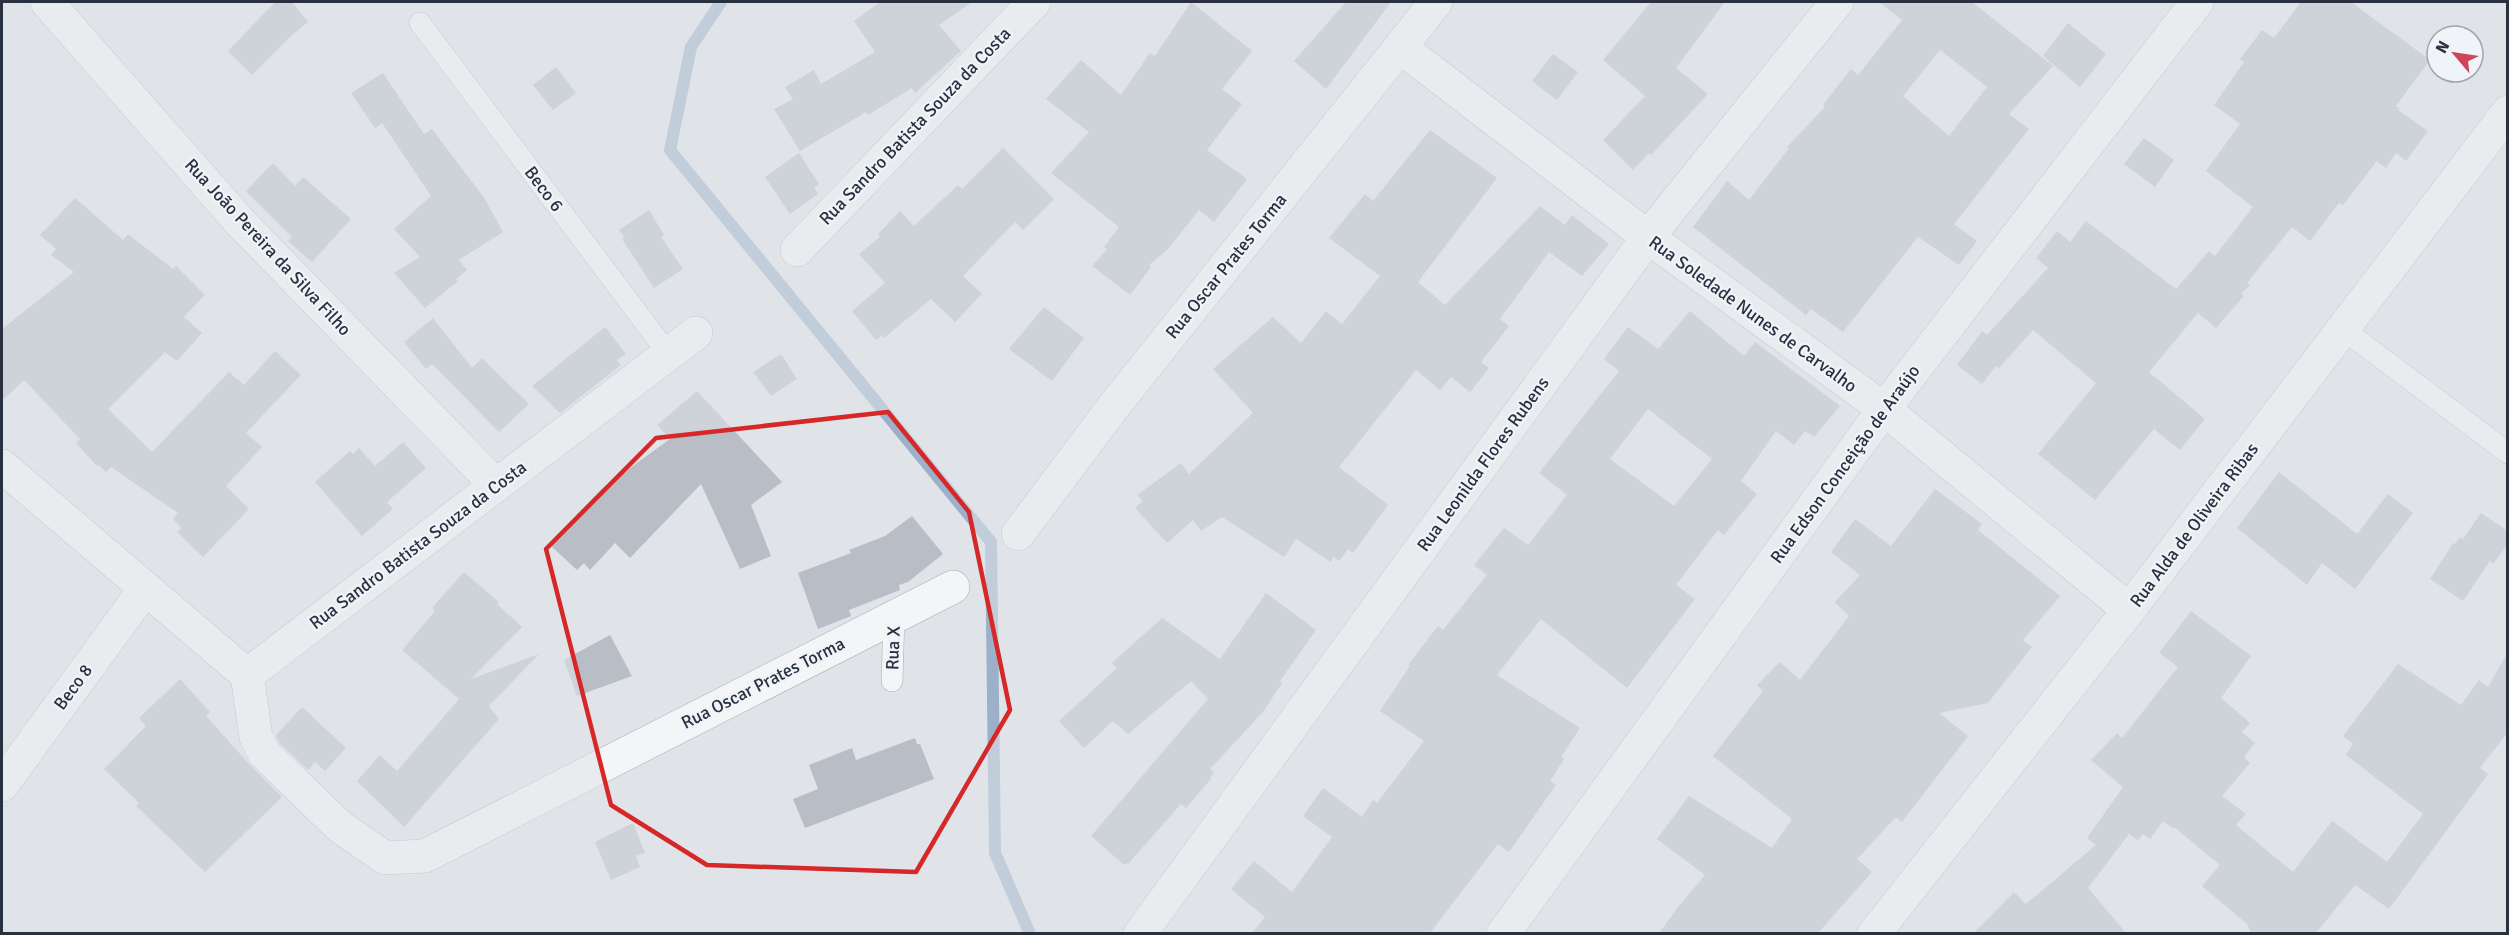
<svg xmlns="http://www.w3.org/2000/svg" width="2509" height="935" font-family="Signika,sans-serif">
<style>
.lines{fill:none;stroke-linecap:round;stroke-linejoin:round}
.stream{stroke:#9cb1c9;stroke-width:12}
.building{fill:#b8bdc6;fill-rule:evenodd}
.service-casing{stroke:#a5abb3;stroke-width:22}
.minor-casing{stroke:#a5abb3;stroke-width:34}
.service{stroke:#f3f5f7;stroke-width:21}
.minor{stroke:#f3f5f7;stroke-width:33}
.marked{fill:none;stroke:#d62828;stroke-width:4.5;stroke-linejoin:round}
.labels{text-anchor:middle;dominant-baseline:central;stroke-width:4.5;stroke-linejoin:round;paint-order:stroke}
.street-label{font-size:18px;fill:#293141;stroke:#f0f3f7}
</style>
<rect width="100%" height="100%" fill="#e0e4e9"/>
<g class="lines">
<!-- stream -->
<path class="stream" d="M 721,2 L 691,47 L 670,150 L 991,542 L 995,853 L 1030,934"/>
</g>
<!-- building -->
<path class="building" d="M 275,2 L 292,2 L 308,22 L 291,36 L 252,75 L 228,51 Z
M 880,2 L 972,2 L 939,25 L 961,51 L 915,93 L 912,88 L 868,115 L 866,112 L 800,151 L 774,109 L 793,99 L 785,87 L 814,70 L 821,84 L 875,52 L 854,21 Z
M 1191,2 L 1252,51 L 1222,89 L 1242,104 L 1207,150 L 1247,179 L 1214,222 L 1199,210 L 1167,250 L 1149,265 L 1151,267 L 1130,295 L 1092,266 L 1107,249 L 1104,247 L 1119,227 L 1051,173 L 1089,132 L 1046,99 L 1081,60 L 1121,95 L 1150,53 L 1155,56 Z
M 1346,2 L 1391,2 L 1326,89 L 1294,61 Z
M 1651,2 L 1725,2 L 1676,68 L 1708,94 L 1651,155 L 1649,153 L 1633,170 L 1603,140 L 1645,96 L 1603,60 Z
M 1879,2 L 1972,2 L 2053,66 L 2009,114 L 2029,129 L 1954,224 L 1977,241 L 1959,265 L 1918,237 L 1843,332 L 1811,309 L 1806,315 L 1693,227 L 1727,181 L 1749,200 L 1789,148 L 1787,147 L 1825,107 L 1823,105 L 1851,69 L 1858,75 L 1902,20 ZM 1940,50 L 1987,87 L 1949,136 L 1903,96 Z
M 2301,2 L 2351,2 L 2430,60 L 2396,106 L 2399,108 L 2398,110 L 2428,131 L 2406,161 L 2396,153 L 2386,168 L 2377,161 L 2343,205 L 2339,203 L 2310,241 L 2292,227 L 2247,283 L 2250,285 L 2241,294 L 2244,296 L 2216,328 L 2198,313 L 2149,372 L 2205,419 L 2180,450 L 2154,429 L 2095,500 L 2038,454 L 2096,383 L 2033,330 L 1999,368 L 1996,366 L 1982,384 L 1957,365 L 1982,331 L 1987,335 L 2048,268 L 2036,258 L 2057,231 L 2070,242 L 2086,221 L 2176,289 L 2209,251 L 2215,256 L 2253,207 L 2206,171 L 2240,124 L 2214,105 L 2244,62 L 2240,59 L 2262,30 L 2274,38 Z
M 2068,23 L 2106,54 L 2080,87 L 2043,56 Z
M 1553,54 L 1578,72 L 1557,100 L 1532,81 Z
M 556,67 L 576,93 L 553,110 L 533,85 Z
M 383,73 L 424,134 L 432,129 L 485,199 L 503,232 L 459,260 L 467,270 L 456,279 L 458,281 L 425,308 L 394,273 L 420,257 L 394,229 L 431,196 L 382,123 L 375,128 L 351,93 Z
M 1430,130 L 1497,178 L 1418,282 L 1445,305 L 1540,206 L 1565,225 L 1572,215 L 1609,244 L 1582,276 L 1549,252 L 1500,319 L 1509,326 L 1481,362 L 1489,368 L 1470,392 L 1451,377 L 1440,390 L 1416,370 L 1339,467 L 1388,505 L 1353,553 L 1348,549 L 1339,561 L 1333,557 L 1331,562 L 1296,539 L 1284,557 L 1222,517 L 1201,531 L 1193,520 L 1167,543 L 1135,508 L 1143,501 L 1137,495 L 1181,463 L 1189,474 L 1253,413 L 1213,369 L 1273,317 L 1301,343 L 1326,311 L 1342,324 L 1380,276 L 1329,238 L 1365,194 L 1373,201 Z
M 2144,138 L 2174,160 L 2155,187 L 2124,164 Z
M 1003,148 L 1054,199 L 1023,230 L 1015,222 L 963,276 L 982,294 L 955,322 L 931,299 L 884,338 L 882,335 L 876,340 L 852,311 L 885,283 L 859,254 L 880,237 L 878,234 L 900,211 L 914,226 L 958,185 L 962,189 Z
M 799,153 L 819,184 L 814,188 L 818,194 L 790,214 L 765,177 Z
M 273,163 L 295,186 L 303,177 L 351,219 L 312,262 L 288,241 L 292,237 L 246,191 Z
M 75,198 L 123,240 L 128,234 L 173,269 L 176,266 L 205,295 L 184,317 L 202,333 L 177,361 L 165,352 L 108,409 L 152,452 L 229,372 L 244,385 L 275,351 L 301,375 L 246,433 L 262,447 L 226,486 L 249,509 L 203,557 L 177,532 L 182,528 L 173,519 L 178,513 L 111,467 L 106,472 L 99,465 L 97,466 L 76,443 L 80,439 L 24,380 L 2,401 L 2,329 L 74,272 L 51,255 L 56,249 L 40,235 Z
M 649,210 L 664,235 L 661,237 L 683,269 L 654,288 L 622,239 L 625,238 L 619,230 Z
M 1044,307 L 1084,338 L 1052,381 L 1009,349 Z
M 1690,311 L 1744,356 L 1755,342 L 1840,406 L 1814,437 L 1805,431 L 1794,445 L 1776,431 L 1741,481 L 1757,494 L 1724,535 L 1718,530 L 1676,585 L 1695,599 L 1627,688 L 1541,619 L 1497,675 L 1580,728 L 1561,757 L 1564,759 L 1550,781 L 1556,785 L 1509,852 L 1498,844 L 1430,933 L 1252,933 L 1265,917 L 1231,889 L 1254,861 L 1292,892 L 1332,837 L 1303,816 L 1323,788 L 1362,817 L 1373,800 L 1377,803 L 1424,741 L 1380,711 L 1410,666 L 1408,665 L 1438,626 L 1443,630 L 1487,575 L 1474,565 L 1504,528 L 1528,545 L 1567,495 L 1539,473 L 1619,371 L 1604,359 L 1628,327 L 1658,349 ZM 1648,409 L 1712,459 L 1674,506 L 1610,459 Z
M 433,318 L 472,368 L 482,358 L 529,404 L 499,432 L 432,364 L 426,369 L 404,342 Z
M 605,327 L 626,354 L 617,360 L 621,365 L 560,413 L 532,386 Z
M 781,354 L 797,379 L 771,396 L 753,372 Z
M 697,391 L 782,482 L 751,505 L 771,556 L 740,569 L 701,484 L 630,558 L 615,543 L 590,570 L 584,563 L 577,570 L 549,544 L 601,489 L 670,439 L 657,425 Z
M 403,442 L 426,468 L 387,502 L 393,509 L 362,536 L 315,482 L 350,451 L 353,454 L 359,448 L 375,466 Z
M 2279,472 L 2357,534 L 2388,494 L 2413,513 L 2355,589 L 2322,563 L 2307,585 L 2237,528 Z
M 1935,489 L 1982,524 L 1978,530 L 2060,596 L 2023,640 L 2032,647 L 1988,703 L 1939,713 L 1968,736 L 1902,822 L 1896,817 L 1857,859 L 1872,872 L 1818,933 L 1659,933 L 1678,907 L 1705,875 L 1657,839 L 1689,796 L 1772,848 L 1792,819 L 1713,756 L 1763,691 L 1757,685 L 1780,662 L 1800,680 L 1849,616 L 1835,602 L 1860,575 L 1831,552 L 1855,519 L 1891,546 Z
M 2481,513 L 2508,531 L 2508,544 L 2493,564 L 2490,561 L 2463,601 L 2430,579 L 2453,543 L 2455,544 L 2460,537 L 2463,539 Z
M 912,516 L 943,554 L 908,582 L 899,585 L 900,590 L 849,610 L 851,616 L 818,629 L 798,573 L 851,553 L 849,550 L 885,536 Z
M 464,572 L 499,602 L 497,604 L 522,627 L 471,679 L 539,654 L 489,706 L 499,719 L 404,827 L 357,781 L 380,755 L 397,771 L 459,699 L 402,650 L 435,611 L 432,608 Z
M 1266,593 L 1316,630 L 1280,681 L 1282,683 L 1263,712 L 1210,769 L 1214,772 L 1210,778 L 1211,779 L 1186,808 L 1181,804 L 1128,864 L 1126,863 L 1124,865 L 1091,836 L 1208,699 L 1191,681 L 1128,734 L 1113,721 L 1084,748 L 1059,721 L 1117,668 L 1112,663 L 1162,618 L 1220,659 Z
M 2191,611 L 2251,656 L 2221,698 L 2250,723 L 2242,732 L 2255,743 L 2244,757 L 2250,763 L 2222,796 L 2246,814 L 2236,825 L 2293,872 L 2332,821 L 2387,862 L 2423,814 L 2346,755 L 2353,744 L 2343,736 L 2398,664 L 2461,705 L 2479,680 L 2488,687 L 2508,652 L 2508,732 L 2480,768 L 2488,774 L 2389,909 L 2355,885 L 2316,933 L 2251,933 L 2247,924 L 2202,886 L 2220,865 L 2174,827 L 2173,829 L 2163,821 L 2150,839 L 2143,834 L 2138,840 L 2129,834 L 2088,888 L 2126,933 L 1974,933 L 2014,892 L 2026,904 L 2096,845 L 2087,838 L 2123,787 L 2091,760 L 2117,733 L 2122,738 L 2178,667 L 2159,653 Z
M 610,635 L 632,676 L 577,696 L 564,660 Z
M 180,679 L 210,712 L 206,716 L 251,766 L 282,797 L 205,872 L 136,806 L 139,803 L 104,769 L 146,726 L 139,718 Z
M 302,707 L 346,748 L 325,771 L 315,762 L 308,770 L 279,742 L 276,735 Z
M 915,738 L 917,744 L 920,744 L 934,779 L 805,828 L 793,799 L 818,789 L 809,765 L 852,748 L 856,760 Z
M 633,823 L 645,853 L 636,856 L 640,867 L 611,880 L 595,842 Z"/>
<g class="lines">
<defs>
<path id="service" d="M 420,23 L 669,355
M 2343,329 L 2508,453
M 892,681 L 894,615"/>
<path id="minor" d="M 47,2 L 240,222 L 496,485
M 1400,47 L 1648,237 L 1884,409 L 2129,610
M 797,250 L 1034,2
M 2,466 L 247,675 L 696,333
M 1018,534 L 1110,411 L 1436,2
M 247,675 L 256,737 L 264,753 L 339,826 L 385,858 L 425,856 L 953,587
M 2,785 L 145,589
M 1140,934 L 1648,237 L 1837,2
M 1503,934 L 1884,409 L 2197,2
M 1874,934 L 2129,610 L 2508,112"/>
</defs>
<!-- service casing -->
<use href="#service" class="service-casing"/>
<!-- minor casing -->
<use href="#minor" class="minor-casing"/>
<!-- service -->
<use href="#service" class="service"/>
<!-- minor -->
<use href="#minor" class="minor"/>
</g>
<!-- marked area -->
<path d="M0 0H2509V935H0ZM 888,412 L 969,512 L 1010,710 L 916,872 L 707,865 L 611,805 L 546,549 L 656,438 Z" fill="#e0e4e9" fill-opacity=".55" fill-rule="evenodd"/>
<path class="marked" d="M 888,412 L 969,512 L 1010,710 L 916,872 L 707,865 L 611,805 L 546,549 L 656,438 Z"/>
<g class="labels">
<!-- street labels -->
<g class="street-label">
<text transform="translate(915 126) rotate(-46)">Rua Sandro Batista Souza da Costa</text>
<text transform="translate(544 189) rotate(53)">Beco 6</text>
<text transform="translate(268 247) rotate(47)">Rua João Pereira da Silva Filho</text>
<text transform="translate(1226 266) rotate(-51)">Rua Oscar Prates Torma</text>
<text transform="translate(1753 314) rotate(36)">Rua Soledade Nunes de Carvalho</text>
<text transform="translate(1483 464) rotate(-54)">Rua Leonilda Flores Rubens</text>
<text transform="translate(1845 464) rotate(-54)">Rua Edson Conceição de Araújo</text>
<text transform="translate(2194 525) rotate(-53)">Rua Alda de Oliveira Ribas</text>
<text transform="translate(418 545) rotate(-37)">Rua Sandro Batista Souza da Costa</text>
<text transform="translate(893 648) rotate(-88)">Rua X</text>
<text transform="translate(763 683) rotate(-27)">Rua Oscar Prates Torma</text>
<text transform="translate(73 687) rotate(-54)">Beco 8</text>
</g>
</g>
<!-- border -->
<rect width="2509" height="935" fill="none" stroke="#293141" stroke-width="6"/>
<!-- north arrow -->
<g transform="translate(2455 54) rotate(299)"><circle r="28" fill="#f0f3f7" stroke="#a0a5ae" stroke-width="1.5"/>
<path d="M0-4.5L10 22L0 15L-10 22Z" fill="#cd4659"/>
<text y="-9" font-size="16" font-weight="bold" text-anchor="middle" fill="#293141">N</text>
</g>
</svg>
